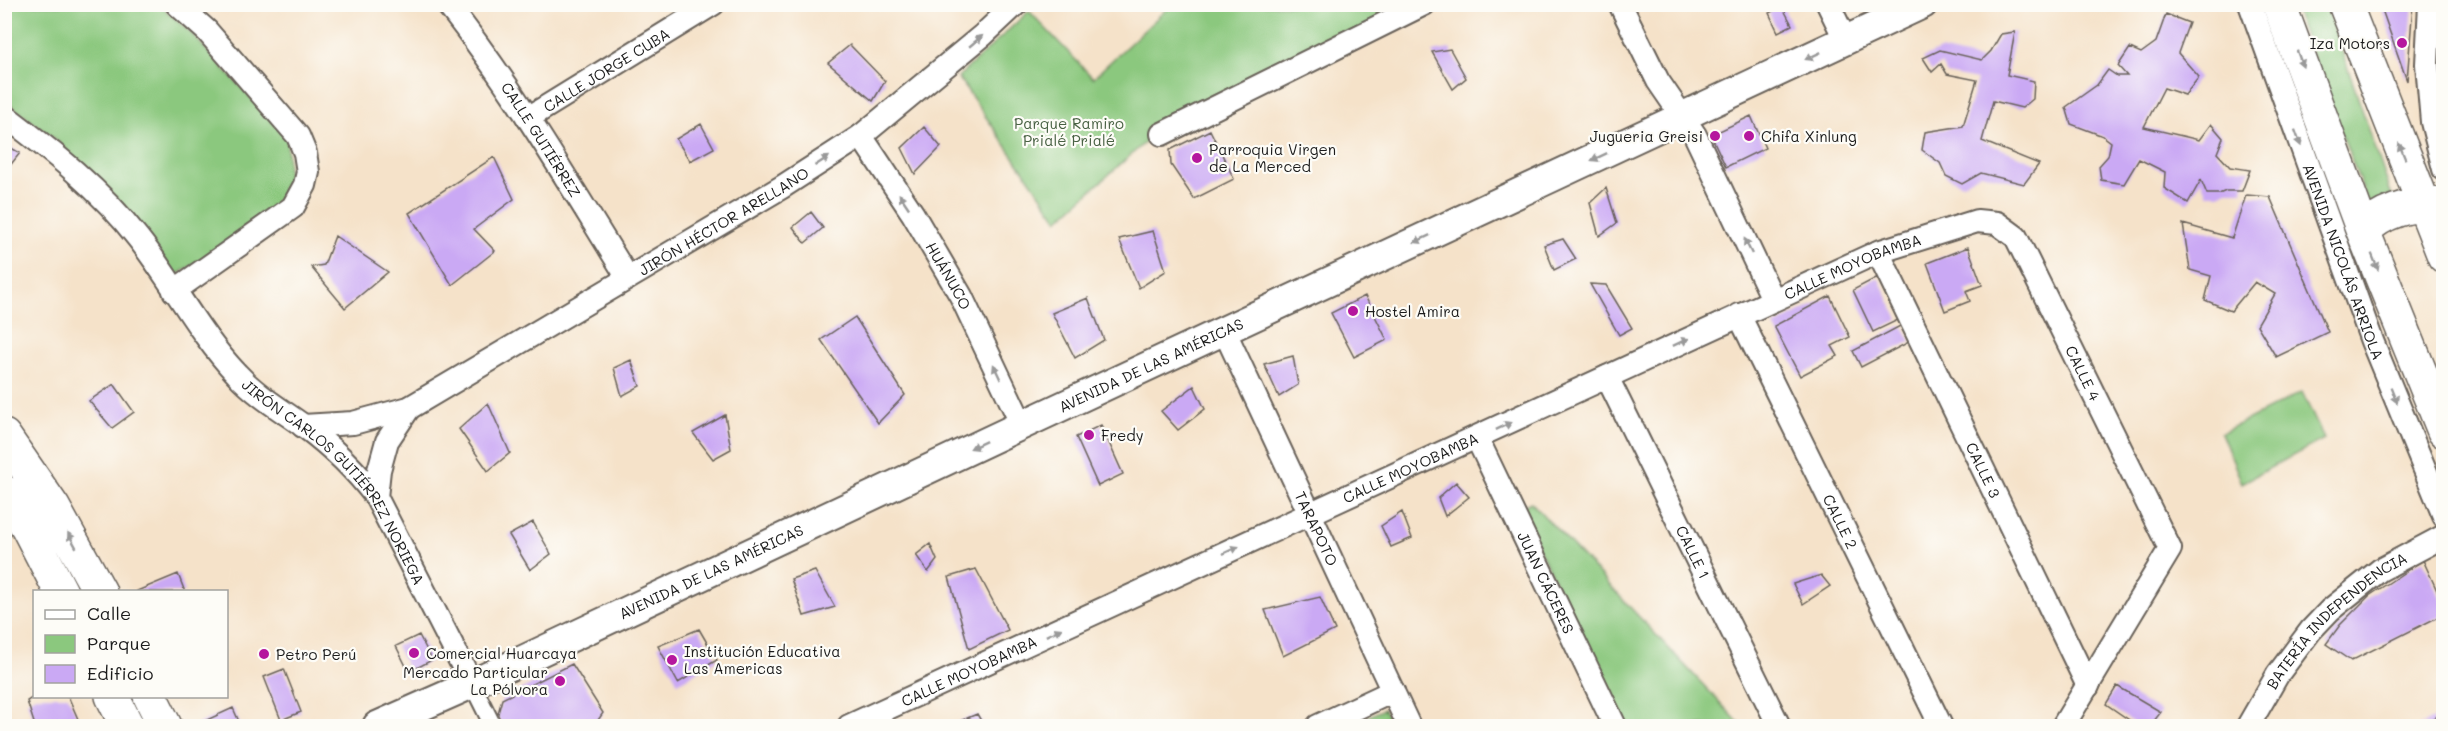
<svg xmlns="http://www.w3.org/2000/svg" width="2448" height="731" font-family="Mali,sans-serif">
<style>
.green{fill:#8bc87e;stroke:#54724d;stroke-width:1.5}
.building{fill:#caa9f4}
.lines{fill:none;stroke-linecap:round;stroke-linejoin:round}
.pedestrian-casing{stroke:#686159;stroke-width:20}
.minor-casing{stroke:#686159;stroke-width:26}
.tertiary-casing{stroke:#686159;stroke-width:32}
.secondary-casing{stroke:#686159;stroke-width:36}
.pedestrian{stroke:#fff;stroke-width:16}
.minor{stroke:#fff;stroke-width:22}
.tertiary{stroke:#fff;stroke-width:28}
.secondary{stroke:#fff;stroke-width:33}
.oneway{fill:#999}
.poi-dot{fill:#b5179e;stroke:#fdfcf7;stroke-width:2}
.labels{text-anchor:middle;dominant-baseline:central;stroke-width:4.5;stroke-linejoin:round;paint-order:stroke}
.poi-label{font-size:15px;fill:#1c1c1c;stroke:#fdfcf7;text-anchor:start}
.street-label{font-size:15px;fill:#1c1c1c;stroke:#fdfcf7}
.park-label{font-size:15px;fill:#486143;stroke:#fdfcf7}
</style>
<rect width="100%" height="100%" fill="#fdfcf7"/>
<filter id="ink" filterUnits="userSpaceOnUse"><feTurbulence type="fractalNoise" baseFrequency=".0167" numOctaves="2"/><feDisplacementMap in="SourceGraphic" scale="12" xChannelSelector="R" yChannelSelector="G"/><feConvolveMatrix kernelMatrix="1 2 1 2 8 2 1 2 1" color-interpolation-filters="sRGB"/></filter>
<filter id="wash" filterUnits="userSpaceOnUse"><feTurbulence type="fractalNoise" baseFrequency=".008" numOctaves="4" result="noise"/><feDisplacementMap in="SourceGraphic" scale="24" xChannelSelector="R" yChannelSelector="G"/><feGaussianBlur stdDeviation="1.35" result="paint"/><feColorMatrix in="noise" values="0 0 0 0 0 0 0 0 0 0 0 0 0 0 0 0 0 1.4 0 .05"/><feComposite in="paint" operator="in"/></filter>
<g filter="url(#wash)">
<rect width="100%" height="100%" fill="#f5e2c9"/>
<!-- green -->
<path class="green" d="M 4,5 L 160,5 L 191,33 L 287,137 L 288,176 L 275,211 L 235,241 L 176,275 L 120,203 L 56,140 L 5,101 Z
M 1171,5 L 1410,5 L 1145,132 L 1150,138 L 1058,220 L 958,77 L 1029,11 L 1093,78 Z
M 2293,5 L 2326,5 L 2393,199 L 2388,196 L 2368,203 Z
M 2302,392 L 2324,439 L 2242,483 L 2221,433 Z
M 1531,502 L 1742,726 L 1626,726 L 1519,508 Z
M 1384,709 L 1392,726 L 1347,726 Z"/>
<g id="blocks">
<!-- building -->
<path class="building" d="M 2380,4 L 2413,4 L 2407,81 Z
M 1782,6 L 1792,25 L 1778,32 L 1769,13 Z
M 2166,14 L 2189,23 L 2178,53 L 2199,77 L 2185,95 L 2164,88 L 2144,127 L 2199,140 L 2211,124 L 2223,138 L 2217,153 L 2230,167 L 2250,170 L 2242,191 L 2226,191 L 2219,194 L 2207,194 L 2201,180 L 2188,203 L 2164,188 L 2165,172 L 2139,159 L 2124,184 L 2101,180 L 2099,166 L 2108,156 L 2111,142 L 2103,136 L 2071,124 L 2066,107 L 2097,85 L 2108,70 L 2117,76 L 2127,76 L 2118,66 L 2130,48 L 2141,53 L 2156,42 Z
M 2015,32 L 2007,75 L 2034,81 L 2033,99 L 2022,108 L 1993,101 L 1982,141 L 2039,164 L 2024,184 L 1981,173 L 1962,184 L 1946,176 L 1940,163 L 1922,150 L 1925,132 L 1963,126 L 1977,80 L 1947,74 L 1941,64 L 1932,72 L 1923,58 L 1940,50 L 1982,60 L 1991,51 L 2001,34 Z
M 850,45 L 885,81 L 873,101 L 828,63 Z
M 1450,49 L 1466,78 L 1453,89 L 1432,52 Z
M 1751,116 L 1765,148 L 1726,167 L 1711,135 Z
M 701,124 L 714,148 L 690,161 L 676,139 Z
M 924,127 L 941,147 L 915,174 L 902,148 Z
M 1210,130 L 1234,179 L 1194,199 L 1171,165 L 1170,150 Z
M 4,144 L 20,153 L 4,173 Z
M 494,157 L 514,199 L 474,229 L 495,251 L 452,285 L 409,213 Z
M 1606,188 L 1617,223 L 1599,236 L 1590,203 Z
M 2246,195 L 2270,197 L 2328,332 L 2276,357 L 2257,325 L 2275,294 L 2255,282 L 2231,311 L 2205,300 L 2211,276 L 2190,270 L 2183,224 L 2232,238 Z
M 811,212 L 823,228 L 805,243 L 793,227 Z
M 1153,231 L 1166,271 L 1139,288 L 1119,239 Z
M 335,236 L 388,272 L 345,308 L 311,267 L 324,265 Z
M 1563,239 L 1576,259 L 1554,270 L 1544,245 Z
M 1968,247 L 1982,285 L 1966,291 L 1970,301 L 1945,311 L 1927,263 Z
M 1878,277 L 1898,320 L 1873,332 L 1853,290 Z
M 1590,284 L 1606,285 L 1632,328 L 1619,335 Z
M 1365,296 L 1387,340 L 1354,357 L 1331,313 Z
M 1830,296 L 1850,337 L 1832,346 L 1838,356 L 1800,376 L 1774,326 Z
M 1088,298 L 1104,340 L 1075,358 L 1052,313 Z
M 855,317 L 905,395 L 878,423 L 821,340 Z
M 1902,325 L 1911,341 L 1861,367 L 1853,351 Z
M 1293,356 L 1298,385 L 1279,397 L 1264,364 Z
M 631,360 L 640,386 L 622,396 L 614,368 Z
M 114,384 L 134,412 L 112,428 L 89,401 Z
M 1194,386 L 1205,409 L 1178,430 L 1161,411 Z
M 488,403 L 510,453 L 488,471 L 459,429 Z
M 725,415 L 731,449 L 713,459 L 693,433 Z
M 1101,425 L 1123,474 L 1098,486 L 1076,437 Z
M 1456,482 L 1469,497 L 1445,516 L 1438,498 Z
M 1402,512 L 1412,538 L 1391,547 L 1381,526 Z
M 533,522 L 551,554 L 530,570 L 509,535 Z
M 930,544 L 937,560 L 928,572 L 916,555 Z
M 2423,560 L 2444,606 L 2444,614 L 2351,661 L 2326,644 L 2340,625 L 2369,596 Z
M 976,569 L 1008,630 L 969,649 L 949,577 Z
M 815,571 L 835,607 L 804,616 L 791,579 Z
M 178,574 L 185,592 L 137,592 L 137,591 Z
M 1821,575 L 1830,586 L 1803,604 L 1793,584 Z
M 1320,597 L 1335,630 L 1283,656 L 1265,610 Z
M 699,629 L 717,660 L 678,683 L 658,646 Z
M 419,635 L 432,660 L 409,672 L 396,646 Z
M 572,664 L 603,713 L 594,726 L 502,726 L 497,717 L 502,699 Z
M 284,669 L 301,712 L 281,720 L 264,677 Z
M 2117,686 L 2161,712 L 2150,726 L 2138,726 L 2106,704 Z
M 35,696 L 68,696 L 81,726 L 35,726 L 27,701 Z
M 233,708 L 241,726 L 199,726 L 198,724 Z
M 2444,713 L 2444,726 L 2419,726 Z
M 977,714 L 984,726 L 954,726 L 953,724 Z"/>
</g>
</g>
<g filter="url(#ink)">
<use href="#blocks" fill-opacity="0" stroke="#686159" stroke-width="1.5"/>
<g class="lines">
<defs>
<path id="pedestrian" d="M 472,684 L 493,726"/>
<g id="minor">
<path id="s1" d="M 447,4 C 515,90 570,185 628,278"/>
<path d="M 1620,4 L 1658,81 L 1695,135 L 1773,299"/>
<path d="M 1828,4 L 1846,41"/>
<path id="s2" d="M 2250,4 L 2372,341 L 2444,516"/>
<path d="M 2430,4 L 2427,64 L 2432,122 L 2444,169"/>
<path id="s3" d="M 4,115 C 53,152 100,189 138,238 C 173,282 198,333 237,374 C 257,396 282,410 305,427 C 333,448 355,469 376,497 L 472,684"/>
<path id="s4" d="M 528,118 L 713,4"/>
<path d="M 1162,134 L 1424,4"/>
<path id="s5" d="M 861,136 L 913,214 L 961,296 L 1022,425"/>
<path id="s6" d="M 1878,252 L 2088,686"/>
<path d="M 174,291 L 293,207 L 305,185 L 308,172 L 305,153 L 298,136 L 207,31 L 177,4"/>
<path id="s7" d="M 1739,315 L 1941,726"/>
<path id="s8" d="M 1224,330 L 1409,726"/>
<path id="s9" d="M 1607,377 L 1779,726"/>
<path id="s10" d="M 303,426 L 353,423 L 409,408 L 782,187 L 861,136 L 983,35 L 1016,4"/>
<path id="s11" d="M 1477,438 L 1615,726"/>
<path d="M 376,497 L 379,470 L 387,441 L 409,408"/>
<path id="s12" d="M 849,726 L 1878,252 L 1977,221 L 1997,223 L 2016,237 L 2170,549 L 2063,726"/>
<path d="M 1318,726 L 1393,691"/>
<path id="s13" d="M 2248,726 L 2278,674 L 2311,630 L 2330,610 L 2380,570 L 2444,536"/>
</g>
<g id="tertiary">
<path id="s14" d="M 377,726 L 472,684 L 1022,425 L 1923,4"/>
</g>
<path id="secondary" d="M 2279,4 L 2363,231 L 2444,431
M 2345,4 L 2444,256
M 2363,231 C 2384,210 2414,203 2444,204
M 4,436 L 53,507 L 100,592
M 4,492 L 27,526 L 61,592
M 112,696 L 127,726
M 150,696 L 165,726"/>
</defs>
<!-- pedestrian casing -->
<use href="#pedestrian" class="pedestrian-casing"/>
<!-- minor casing -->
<use href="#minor" class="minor-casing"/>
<!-- tertiary casing -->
<use href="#tertiary" class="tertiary-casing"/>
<!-- secondary casing -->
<use href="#secondary" class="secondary-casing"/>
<!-- pedestrian -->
<use href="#pedestrian" class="pedestrian"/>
<!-- minor -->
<use href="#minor" class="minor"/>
<!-- tertiary -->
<use href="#tertiary" class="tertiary"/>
<!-- secondary -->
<use href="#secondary" class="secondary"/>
</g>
<!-- one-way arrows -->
<defs><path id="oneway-solid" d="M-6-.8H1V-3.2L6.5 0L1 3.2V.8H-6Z" transform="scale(1.5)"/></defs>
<g class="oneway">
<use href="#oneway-solid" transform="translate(976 41) rotate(-40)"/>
<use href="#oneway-solid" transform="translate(1813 56) rotate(155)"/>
<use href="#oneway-solid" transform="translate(2300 59) rotate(70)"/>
<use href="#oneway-solid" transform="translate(2298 138) rotate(70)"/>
<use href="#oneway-solid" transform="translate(2402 151) rotate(-112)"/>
<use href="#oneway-solid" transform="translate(1599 157) rotate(155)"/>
<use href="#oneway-solid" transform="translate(822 161) rotate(-33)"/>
<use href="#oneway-solid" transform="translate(904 201) rotate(-124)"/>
<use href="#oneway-solid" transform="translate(1422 239) rotate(155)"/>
<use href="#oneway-solid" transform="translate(1748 246) rotate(-116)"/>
<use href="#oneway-solid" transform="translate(2375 262) rotate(68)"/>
<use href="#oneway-solid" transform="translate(1681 342) rotate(-25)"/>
<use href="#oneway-solid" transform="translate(997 372) rotate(-115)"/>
<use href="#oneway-solid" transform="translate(2394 395) rotate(68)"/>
<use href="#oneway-solid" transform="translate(1504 426) rotate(-25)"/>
<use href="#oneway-solid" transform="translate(978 445) rotate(155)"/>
<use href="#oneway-solid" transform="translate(72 540) rotate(-119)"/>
<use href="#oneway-solid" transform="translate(1231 550) rotate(-25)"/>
<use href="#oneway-solid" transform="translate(1054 632) rotate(-25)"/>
</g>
</g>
<!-- markers -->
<g class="poi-dot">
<circle cx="2402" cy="43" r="6"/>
<circle cx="1715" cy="136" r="6"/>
<circle cx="1749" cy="136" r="6"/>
<circle cx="1197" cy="158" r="6"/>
<circle cx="1353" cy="311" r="6"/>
<circle cx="1089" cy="435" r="6"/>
<circle cx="414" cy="653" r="6"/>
<circle cx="264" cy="654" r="6"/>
<circle cx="672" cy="660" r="6"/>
<circle cx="560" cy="681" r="6"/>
</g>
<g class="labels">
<!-- poi labels -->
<g class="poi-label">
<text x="2390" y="43" text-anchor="end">Iza Motors</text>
<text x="1703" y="136" text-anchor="end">Jugueria Greisi</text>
<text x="1761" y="136">Chifa Xinlung</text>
<text x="1209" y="149">Parroquia Virgen<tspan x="1209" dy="17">de La Merced</tspan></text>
<text x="1365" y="311">Hostel Amira</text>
<text x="1101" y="435">Fredy</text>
<text x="684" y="651">Institución Educativa<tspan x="684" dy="17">Las Americas</tspan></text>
<text x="426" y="653">Comercial Huarcaya</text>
<text x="276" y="654">Petro Perú</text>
<text x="548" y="672" text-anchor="end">Mercado Particular<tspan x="548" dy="17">La Pólvora</tspan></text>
</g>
<!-- street labels -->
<g class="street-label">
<text stroke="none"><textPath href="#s4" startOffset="92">CALLE JORGE CUBA</textPath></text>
<text stroke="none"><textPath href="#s1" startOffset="165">CALLE GUTIÉRREZ</textPath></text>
<text stroke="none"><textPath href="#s10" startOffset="474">JIRÓN HÉCTOR ARELLANO</textPath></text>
<text stroke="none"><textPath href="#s2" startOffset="274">AVENIDA NICOLÁS ARRIOLA</textPath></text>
<text stroke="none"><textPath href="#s12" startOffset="1104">CALLE MOYOBAMBA</textPath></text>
<text stroke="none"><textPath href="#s5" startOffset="165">HUÁNUCO</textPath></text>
<text stroke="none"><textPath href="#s14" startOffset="854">AVENIDA DE LAS AMÉRICAS</textPath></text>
<text stroke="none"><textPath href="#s12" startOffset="1432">CALLE 4</textPath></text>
<text stroke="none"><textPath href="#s12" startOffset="618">CALLE MOYOBAMBA</textPath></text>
<text stroke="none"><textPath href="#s6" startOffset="242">CALLE 3</textPath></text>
<text stroke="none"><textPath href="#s3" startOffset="498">JIRÓN CARLOS GUTIÉRREZ NORIEGA</textPath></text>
<text stroke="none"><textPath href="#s7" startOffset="230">CALLE 2</textPath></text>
<text stroke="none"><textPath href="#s8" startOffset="219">TARAPOTO</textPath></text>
<text stroke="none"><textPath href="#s9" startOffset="195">CALLE 1</textPath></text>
<text stroke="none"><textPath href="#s14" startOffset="368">AVENIDA DE LAS AMÉRICAS</textPath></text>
<text stroke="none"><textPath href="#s11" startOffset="160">JUAN CÁCERES</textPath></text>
<text stroke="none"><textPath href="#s13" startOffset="140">BATERÍA INDEPENDENCIA</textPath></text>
<text stroke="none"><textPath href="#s12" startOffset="132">CALLE MOYOBAMBA</textPath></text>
</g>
<!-- park labels -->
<g class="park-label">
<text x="1069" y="123">Parque Ramiro<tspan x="1069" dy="17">Prialé Prialé</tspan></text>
</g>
</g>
<!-- margin -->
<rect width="2448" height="731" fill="none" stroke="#fdfcf7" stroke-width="24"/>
<!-- legend -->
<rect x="33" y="590" width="195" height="108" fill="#fdfcf7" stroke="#a3a29f" stroke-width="1.5"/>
<rect x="45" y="610" width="30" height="9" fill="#ffffff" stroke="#a3a29f" stroke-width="1.5"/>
<text x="87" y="620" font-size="18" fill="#1c1c1c">Calle</text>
<rect x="45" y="635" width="30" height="18" fill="#8bc87e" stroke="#a3a29f" stroke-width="1.5"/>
<text x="87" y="650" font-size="18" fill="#1c1c1c">Parque</text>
<rect x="45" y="665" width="30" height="18" fill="#caa9f4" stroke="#a3a29f" stroke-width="1.5"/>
<text x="87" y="680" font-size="18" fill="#1c1c1c">Edificio</text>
</svg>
